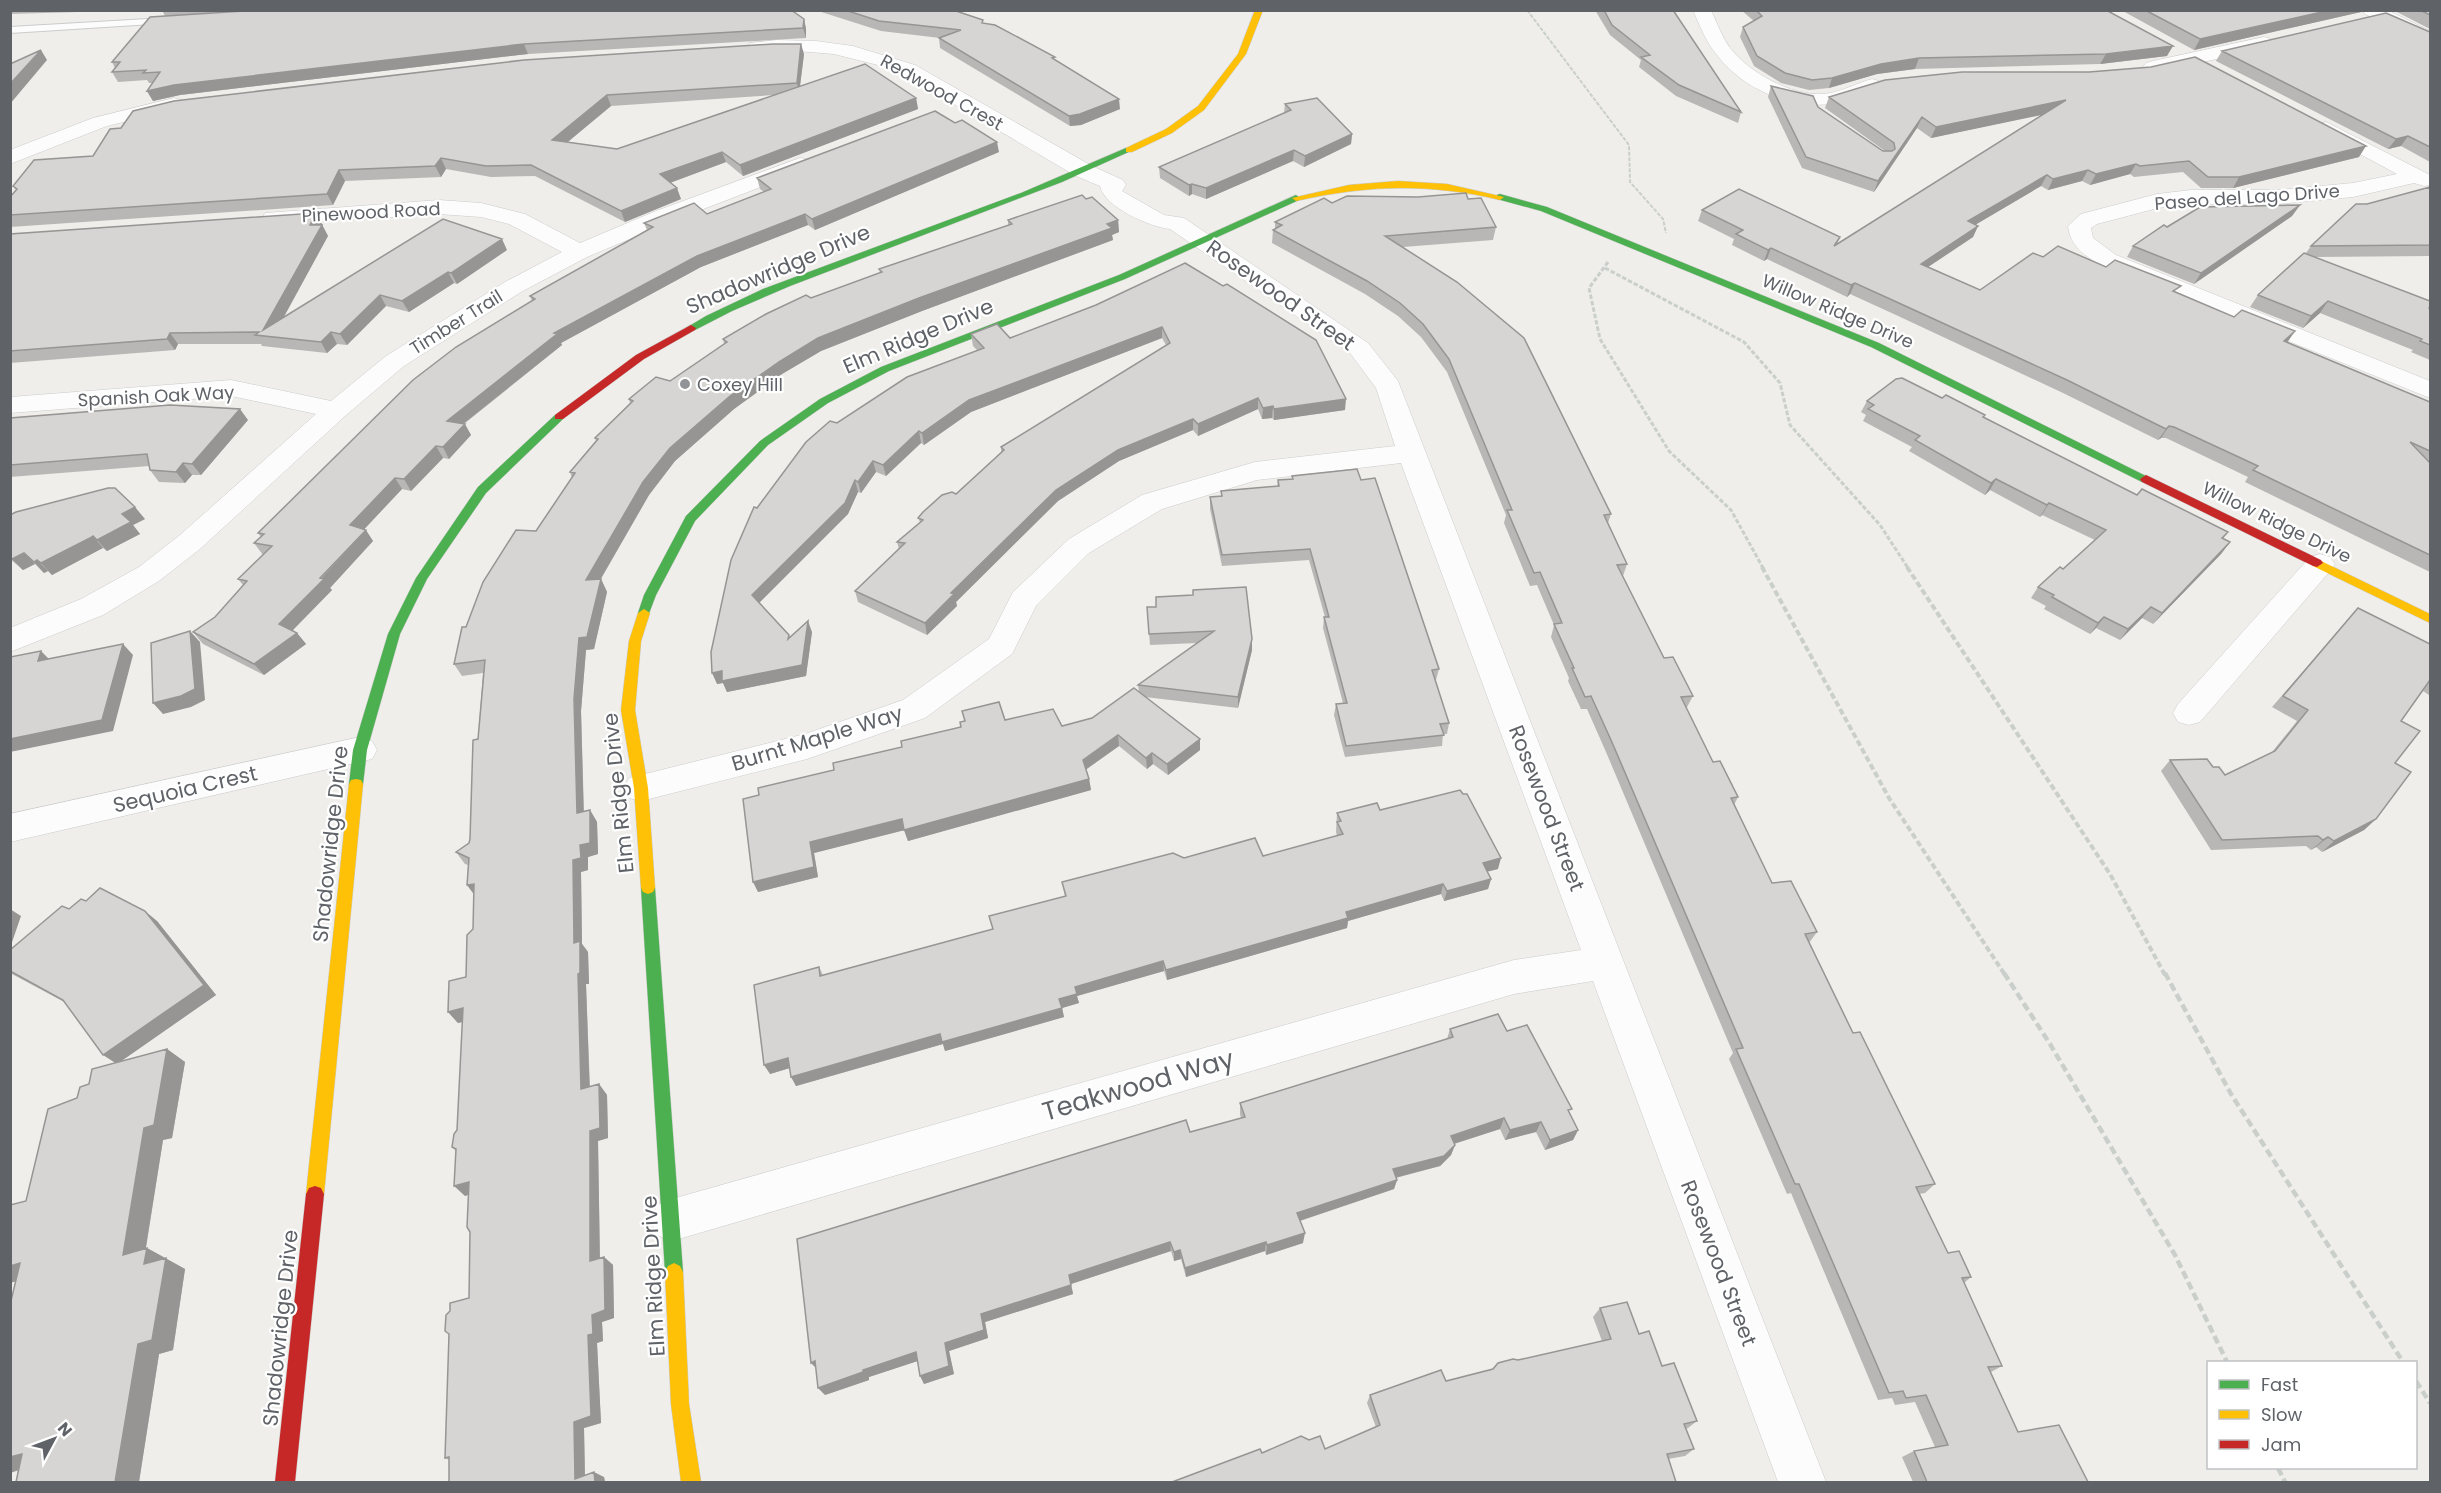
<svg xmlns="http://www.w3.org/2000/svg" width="2441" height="1493" font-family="Poppins,sans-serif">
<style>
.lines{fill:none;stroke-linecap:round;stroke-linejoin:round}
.lane-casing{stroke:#cbcccc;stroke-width:2}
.street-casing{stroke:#cbcccc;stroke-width:1}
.fast-casing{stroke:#cacacb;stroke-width:1}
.slow-casing{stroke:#cacacb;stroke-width:1}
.jam-casing{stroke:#cacacb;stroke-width:1}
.path-far3{stroke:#cacfcc;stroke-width:2;stroke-dasharray:4 1.5;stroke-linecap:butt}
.path-far2{stroke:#cacfcc;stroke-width:3;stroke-dasharray:4.5 2;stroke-linecap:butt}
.path-far1{stroke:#cacfcc;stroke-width:4;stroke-dasharray:6 3;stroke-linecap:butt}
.path{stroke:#cacfcc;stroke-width:4.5;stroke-dasharray:8 4;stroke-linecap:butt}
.lane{fill:#fdfcfc;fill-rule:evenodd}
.street{fill:#fdfcfc;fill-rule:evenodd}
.fast{fill:#4caf50;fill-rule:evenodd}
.slow{fill:#ffc107;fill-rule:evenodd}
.jam{fill:#c62828;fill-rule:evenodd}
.wall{fill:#b8b7b5;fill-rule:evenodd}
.shaded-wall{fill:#969594}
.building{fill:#d6d5d3;stroke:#969594;stroke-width:1.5}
.poi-dot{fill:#919496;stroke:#fff;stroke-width:2}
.labels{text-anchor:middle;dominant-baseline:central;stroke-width:4.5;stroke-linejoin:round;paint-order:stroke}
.far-street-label{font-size:18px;fill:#5f6368;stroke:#fff}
.far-poi-label{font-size:18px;fill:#5f6368;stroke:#fff;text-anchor:start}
.street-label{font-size:21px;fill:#5f6368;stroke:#fff}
.near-street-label{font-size:26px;fill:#5f6368;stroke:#fff}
</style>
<rect width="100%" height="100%" fill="#efeeea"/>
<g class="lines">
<defs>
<path id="lane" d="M 165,18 L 168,19 L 168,23 L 10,33 L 10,27 Z"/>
<path id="street" d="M 1693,10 L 1711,10 C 1717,23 1722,37 1730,48 C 1750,73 1791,96 1823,94 C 1840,93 1856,83 1872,79 L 1879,81 L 1882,85 C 1876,93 1859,97 1849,100 C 1804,115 1745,93 1717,55 C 1706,42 1700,26 1693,10 Z
M 2362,10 L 2387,10 L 2430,31 L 2430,44 L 2365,14 Z
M 2264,37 L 2271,39 L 2273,43 L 2271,47 L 2153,73 L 2146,71 L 2143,67 L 2146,63 L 2153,61 Z
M 777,40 L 816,41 L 853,46 L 915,65 L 1092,166 L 1123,180 L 1126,185 L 1122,191 L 1164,215 L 1184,218 L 1368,343 L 1398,381 L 1826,1482 L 1778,1482 L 1593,981 L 1514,994 L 672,1241 L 657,1235 L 651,1220 L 657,1205 L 672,1199 L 1514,960 L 1581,950 L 1401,463 L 1257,480 L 1162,509 L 1089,553 L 1036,606 L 1012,654 L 925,718 L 807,759 L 641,801 L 629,798 L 624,788 L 629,778 L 805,734 L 903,700 L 989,639 L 1013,592 L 1069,539 L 1142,495 L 1255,462 L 1395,446 L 1376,388 L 1350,353 L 1170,229 C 1150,227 1104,207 1100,186 L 1076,176 L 901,73 L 882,66 L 834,54 L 797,51 L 757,53 L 750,51 L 748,47 L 750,43 Z
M 174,98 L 181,100 L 184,104 L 181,108 L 107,126 L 10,164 L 10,150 L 93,118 Z
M 2326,122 L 2430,175 L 2430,185 L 2424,186 L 2414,183 L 2353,197 L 2278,204 L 2191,204 L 2158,208 L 2097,224 L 2091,228 L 2093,238 L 2116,255 L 2430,381 L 2430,398 L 2100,265 C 2084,255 2070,246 2068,226 L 2081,214 L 2157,194 L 2191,190 L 2278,190 L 2353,183 L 2397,174 L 2319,132 L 2316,128 L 2319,124 Z
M 800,158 L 808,159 L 811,164 L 808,169 L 672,221 L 587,257 L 521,292 L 404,366 L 345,416 L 200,549 L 159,581 L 103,615 L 10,652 L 10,628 L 81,599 L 139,567 L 180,535 L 316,414 L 231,396 L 10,413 L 10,397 L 231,380 L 331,401 L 386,356 L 505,282 L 562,252 L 509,224 L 481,217 L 439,214 L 273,225 L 265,223 L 262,218 L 265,213 L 439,200 L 481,203 L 525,214 L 580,243 L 656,211 Z
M 2320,554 L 2330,557 L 2335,564 L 2330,571 L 2200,722 L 2189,725 L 2178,722 L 2173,713 L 2178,704 L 2310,557 Z
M 360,737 L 372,741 L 377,750 L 372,759 L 10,842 L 10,814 Z"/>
<path id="fast" d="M 1126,148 L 1133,150 L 1062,182 L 790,286 L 732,311 L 695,330 L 687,330 L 686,328 L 706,316 L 763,289 L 1021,193 Z
M 1500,194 L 1547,207 L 1879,343 L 2152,479 L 2150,482 L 2142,482 L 1871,347 L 1541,211 L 1497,199 L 1497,195 Z
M 1296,195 L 1300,198 L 1299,200 L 1125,279 L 889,371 L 828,403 L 768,445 L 695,521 L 656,595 L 648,616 L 640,616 L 638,613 L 644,595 L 686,516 L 760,441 L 820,399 L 881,367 L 1119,275 Z
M 559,414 L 563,415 L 563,419 L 486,493 L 427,579 L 400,634 L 367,750 L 363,784 L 361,788 L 351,788 L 349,784 L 353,750 L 388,634 L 416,578 L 478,487 L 555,415 Z
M 648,882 L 653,884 L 655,888 L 683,1272 L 680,1278 L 674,1281 L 668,1278 L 665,1272 L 641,888 L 643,884 Z"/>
<path id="slow" d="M 1255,10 L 1263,10 L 1246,54 L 1204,110 L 1172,133 L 1132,152 L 1126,152 L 1126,148 L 1166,129 L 1198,106 L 1238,54 Z
M 1398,181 L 1447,184 L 1504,197 L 1500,200 C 1428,183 1368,185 1296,201 L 1292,198 L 1349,185 Z
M 2317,559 L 2430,614 L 2430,623 L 2313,566 L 2311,563 Z
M 644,609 L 650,613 L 641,641 L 635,710 L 648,788 L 655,888 L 653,892 L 648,894 L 643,892 L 641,888 L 634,788 L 621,710 L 629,641 L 638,613 Z
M 356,779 L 361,780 L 363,784 L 324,1194 L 321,1200 L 315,1202 L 309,1200 L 306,1194 L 349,784 L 351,780 Z
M 674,1263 L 680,1266 L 683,1272 L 689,1404 L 701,1482 L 681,1482 L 671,1404 L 665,1272 L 668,1266 Z"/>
<path id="jam" d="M 691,325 L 696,328 L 695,330 L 644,359 L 563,419 L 555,419 L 555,415 L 636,355 Z
M 2146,475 L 2321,560 L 2323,563 L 2317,567 L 2313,566 L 2142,482 L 2140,479 Z
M 315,1186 L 321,1188 L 324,1194 L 295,1482 L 275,1482 L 306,1194 L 309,1188 Z"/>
</defs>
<!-- lane casing -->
<use href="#lane" class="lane-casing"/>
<!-- street casing -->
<use href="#street" class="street-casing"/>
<!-- fast casing -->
<use href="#fast" class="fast-casing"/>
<!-- slow casing -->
<use href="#slow" class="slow-casing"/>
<!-- jam casing -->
<use href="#jam" class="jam-casing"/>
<!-- path-far3 -->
<path class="path-far3" d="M 1527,10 L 1629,145 L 1630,182 L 1663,219 L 1666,233"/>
<!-- path-far2 -->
<path class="path-far2" d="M 1608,262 L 1589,288 L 1600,339 L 1669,451 L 1731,510 L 1763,568
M 1605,268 L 1744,342 L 1780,383 L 1790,425 L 1880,525 L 1908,568"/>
<!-- path-far1 -->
<path class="path-far1" d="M 1762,567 L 1889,798 L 2005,975
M 1907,567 L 2110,874 L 2165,975"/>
<!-- path -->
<path class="path" d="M 2004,973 L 2050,1044 L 2175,1255 L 2227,1362
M 2165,973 L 2231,1094 L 2403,1362
M 2416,1381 L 2430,1403
M 2278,1468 L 2285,1482"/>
<!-- lane -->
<use href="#lane" class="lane"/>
<!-- street -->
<use href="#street" class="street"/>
<!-- fast -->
<use href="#fast" class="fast"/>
<!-- slow -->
<use href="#slow" class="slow"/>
<!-- jam -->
<use href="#jam" class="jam"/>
</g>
<!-- wall -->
<path class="wall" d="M 10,10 L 147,10 L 10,14 Z
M 162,10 L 252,10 L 165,16 Z
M 815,10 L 953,10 L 983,20 L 983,23 L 1055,60 L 1120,109 L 1081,125 L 1070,126 L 940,48 L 939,38 L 940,38 L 881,31 Z
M 1595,10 L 1673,10 L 1741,112 L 1738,123 L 1676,96 L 1639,67 L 1641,60 L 1610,35 Z
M 1741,10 L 2106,10 L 2167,56 L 2100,64 L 1915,69 L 1877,74 L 1829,88 L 1809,90 L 1781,83 L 1754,66 L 1740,37 L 1743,27 L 1754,21 Z
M 2121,10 L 2362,10 L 2361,12 L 2194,50 Z
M 2393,10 L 2430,10 L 2430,29 Z
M 804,19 L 806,29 L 806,38 L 528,54 L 180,95 L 153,101 L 147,91 L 152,83 L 149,83 L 147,80 L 118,82 L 112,72 L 115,68 L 112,62 Z
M 2430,32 L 2430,162 L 2401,146 L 2388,149 L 2216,61 L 2222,51 Z
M 804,54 L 800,86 L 916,98 L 918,109 L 743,176 L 726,162 L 670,183 L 681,199 L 625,222 L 535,176 L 491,177 L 446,169 L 441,177 L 345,181 L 333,205 L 10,227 L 10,197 L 16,190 L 13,186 L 93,156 ZM 774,95 L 617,149 L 567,142 L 611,106 Z
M 1885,80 L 2359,157 L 2233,188 L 2201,188 L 2183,172 L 2134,177 L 2130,174 L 2090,185 L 2082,181 L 2048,190 L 2041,186 L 1975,225 L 1978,226 L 1973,237 L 1928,267 L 1980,290 L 2043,257 L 2106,267 L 2177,293 L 2287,342 L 2430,402 L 2430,572 L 2245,482 L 2248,477 L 2166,438 L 2161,438 L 2158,440 L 2061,392 L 1896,315 L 1850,294 L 1847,297 L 1767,259 L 1764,261 L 1732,245 L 1734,239 L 1698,221 L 1702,210 L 1840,237 L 1837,244 L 2043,114 L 1931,138 L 1917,128 L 1874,192 L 1802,168 L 1768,97 L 1771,86 L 1818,107 L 1883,151 L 1885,151 L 1825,108 L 1829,97 Z
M 1285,104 L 1352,134 L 1351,144 L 1304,167 L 1293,161 L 1206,199 L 1192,194 L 1189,196 L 1160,178 L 1159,167 L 1284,113 Z
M 999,152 L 815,230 L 808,225 L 701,267 L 561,343 L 562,345 L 464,424 L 471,435 L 449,459 L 443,458 L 411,491 L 402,489 L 364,529 L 373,541 L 330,588 L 332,590 L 293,630 L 297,633 L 306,644 L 264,675 L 203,644 L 193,632 L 215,617 L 243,585 L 238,579 L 263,555 L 254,543 L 261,537 L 258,533 L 532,301 L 530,296 L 647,230 L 644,223 L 707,214 L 764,192 L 760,189 L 757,178 Z
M 2430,187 L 2430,256 L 2315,257 L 2430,309 L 2430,360 L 2411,352 L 2413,350 L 2320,313 L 2303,328 L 2250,307 L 2258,295 L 2306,253 L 2311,246 L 2367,204 Z
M 1468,199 L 1496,227 L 1493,240 L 1403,247 L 1611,514 L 1608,523 L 1627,564 L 1623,576 L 1664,658 L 1693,696 L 1686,709 L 1713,762 L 1738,797 L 1734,805 L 1772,883 L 1817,932 L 1809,943 L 1853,1033 L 1935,1184 L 1925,1193 L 1919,1194 L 1948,1253 L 1971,1277 L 1964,1283 L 2002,1366 L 1991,1372 L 2018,1432 L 2088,1482 L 1913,1482 L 1902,1457 L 1914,1451 L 1935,1447 L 1915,1402 L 1895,1405 L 1892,1398 L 1878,1400 L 1791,1193 L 1787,1194 L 1729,1059 L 1733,1053 L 1606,752 L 1587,709 L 1581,709 L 1568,681 L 1569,678 L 1551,637 L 1554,625 L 1537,585 L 1530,586 L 1504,523 L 1506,515 L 1447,372 L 1421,337 L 1398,316 L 1365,294 L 1272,243 L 1273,230 L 1275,229 L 1275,222 L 1332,203 Z
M 2300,205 L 2292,216 L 2194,284 L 2127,257 L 2133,246 L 2167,227 Z
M 316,213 L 328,236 L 283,317 L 507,250 L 457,284 L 454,283 L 409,312 L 386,306 L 347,345 L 337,344 L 327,353 L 262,346 L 261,344 L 178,344 L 175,350 L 10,363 L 10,234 Z
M 1008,220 L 1118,220 L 1119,232 L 1112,235 L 1113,240 L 922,311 L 821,351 L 782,374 L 734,409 L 675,461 L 649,495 L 601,579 L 607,592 L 594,649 L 586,650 L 581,711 L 584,812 L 590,810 L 597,822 L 598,854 L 588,857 L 588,870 L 581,872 L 582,944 L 588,952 L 589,984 L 586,984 L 590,1087 L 599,1084 L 607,1095 L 608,1138 L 598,1141 L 600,1258 L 604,1257 L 613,1265 L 614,1318 L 602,1322 L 603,1341 L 597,1343 L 601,1423 L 584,1428 L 585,1475 L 604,1477 L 605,1482 L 449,1482 L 449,1460 L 445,1458 L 469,1298 L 470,1232 L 469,1194 L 465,1196 L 456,1151 L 452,1147 L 457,1130 L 463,1022 L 458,1023 L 448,1012 L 466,977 L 473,929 L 474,894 L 467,885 L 468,865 L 465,864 L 456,852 L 469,843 L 470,839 L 483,673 L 462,676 L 454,664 L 466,627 L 536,531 L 572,478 L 570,472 L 596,441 L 595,438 L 630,403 L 629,399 L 670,381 L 724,344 L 723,339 L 811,298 L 880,273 L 879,269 L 1008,225 Z
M 1185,263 L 1345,410 L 1274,420 L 1272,418 L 1262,419 L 1258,409 L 1198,436 L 1193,430 L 1119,461 L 1058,501 L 956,602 L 957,606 L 927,635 L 858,602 L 855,591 L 899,549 L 897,542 L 920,522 L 918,518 L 956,494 L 1001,452 L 1001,447 L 1166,345 L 1162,338 L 971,412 L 924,445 L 921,443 L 886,476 L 876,472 L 861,493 L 858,492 L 848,514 L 759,603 L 790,637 L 812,632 L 806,676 L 727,692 L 723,683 L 717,684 L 757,508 L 837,423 L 978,351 L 973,346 L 971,334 L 1010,338 L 1096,305 Z
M 1942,398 L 1985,415 L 1984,417 L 2137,495 L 2228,532 L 2223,539 L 2230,542 L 2221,554 L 2153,624 L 2142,618 L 2120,640 L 2096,628 L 2090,634 L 2044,609 L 2046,606 L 2031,598 L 2038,587 L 2063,569 L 2095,540 L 2042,515 L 2040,517 L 1990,490 L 1985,495 L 1909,451 L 1912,447 L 1863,421 L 1866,415 L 1861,412 L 1867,401 Z
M 10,418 L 248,420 L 201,475 L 192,475 L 185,483 L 159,482 L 150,470 L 149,466 L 10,477 Z
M 1292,476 L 1361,480 L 1439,669 L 1436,680 L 1435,680 L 1449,723 L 1447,734 L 1443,734 L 1442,746 L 1345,757 L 1334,715 L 1336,704 L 1343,703 L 1323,628 L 1324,617 L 1325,617 L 1309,560 L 1222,566 L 1210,509 L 1210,497 L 1221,496 L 1221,491 L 1277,486 L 1278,480 L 1292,479 Z
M 10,515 L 145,519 L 133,525 L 140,534 L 107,551 L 103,548 L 100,549 L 52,575 L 48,571 L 44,573 L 35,564 L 23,570 L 10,559 Z
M 1156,597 L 1252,650 L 1238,708 L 1145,697 L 1200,739 L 1200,750 L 1168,775 L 1153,764 L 1147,769 L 1119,746 L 1086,769 L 1089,779 L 1091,790 L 908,841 L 904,830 L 814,853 L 818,877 L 758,892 L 759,795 L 961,727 L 965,721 L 1005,720 L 1062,726 L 1092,718 L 1139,692 L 1138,685 L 1197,643 L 1150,645 L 1147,607 L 1156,607 Z
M 2358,608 L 2430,644 L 2430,693 L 2429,695 L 2423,691 L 2401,721 L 2395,763 L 2376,819 L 2364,830 L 2322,852 L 2316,847 L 2311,850 L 2306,846 L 2211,850 L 2161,771 L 2170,760 L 2213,767 L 2225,775 L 2272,752 L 2297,721 L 2272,707 Z
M 1380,810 L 1498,869 L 1487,872 L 1491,879 L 1488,889 L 1444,901 L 1441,894 L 1348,921 L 1347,928 L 1167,980 L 1164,971 L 1077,996 L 1079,1003 L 1062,1008 L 1064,1017 L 945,1051 L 943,1044 L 796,1086 L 790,1068 L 770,1074 L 819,967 L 823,975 L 993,929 L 1065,896 L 1062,882 L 1184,858 L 1263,856 L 1337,836 L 1336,832 L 1337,813 Z
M 86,901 L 157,921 L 216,995 L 120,1062 L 167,1049 L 185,1062 L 172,1138 L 163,1140 L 146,1248 L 147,1248 L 185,1269 L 173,1350 L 159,1354 L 139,1482 L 16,1482 L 18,1470 L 10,1473 L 16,1281 L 26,1201 L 77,1098 L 89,1084 L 115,1063 L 66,1003 L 10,973 L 10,950 L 69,909 Z
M 1450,1029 L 1507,1031 L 1570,1114 L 1578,1130 L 1573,1140 L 1545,1150 L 1536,1132 L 1505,1140 L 1500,1129 L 1454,1144 L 1455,1145 L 1451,1155 L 1440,1166 L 1396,1178 L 1397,1180 L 1394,1189 L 1300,1221 L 1303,1243 L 1266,1255 L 1265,1251 L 1186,1277 L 1181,1259 L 1174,1261 L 1171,1251 L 1071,1284 L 1073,1294 L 985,1322 L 988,1338 L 949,1351 L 954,1374 L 924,1384 L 917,1361 L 869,1377 L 869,1380 L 825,1395 L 1190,1132 L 1241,1118 L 1240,1114 L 1240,1103 L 1447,1039 Z
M 1600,1308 L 1639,1334 L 1662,1366 L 1697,1421 L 1688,1428 L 1686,1429 L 1694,1449 L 1685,1456 L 1668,1459 L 1676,1482 L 1172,1482 L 1262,1453 L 1325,1449 L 1376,1427 L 1367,1403 L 1370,1395 L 1446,1381 L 1493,1369 L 1518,1360 L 1602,1341 L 1593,1317 Z"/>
<!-- shaded-wall -->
<path class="shaded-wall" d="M 2331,10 L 2362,10 L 2361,12 L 2194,50 L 2200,39 Z
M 804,19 L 806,29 L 806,38 L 803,28 Z
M 524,44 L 528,54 L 180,95 L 153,101 L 147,91 L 174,85 Z
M 801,44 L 804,54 L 799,94 L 797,83 Z
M 2173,46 L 2167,56 L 2100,64 L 2106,54 Z
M 41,50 L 47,60 L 10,104 L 10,84 Z
M 1919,58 L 1915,69 L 1877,74 L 1829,88 L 1832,78 L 1881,64 Z
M 607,95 L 611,106 L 557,151 L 552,140 Z
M 916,98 L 918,109 L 743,176 L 740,165 Z
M 1119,99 L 1120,109 L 1081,125 L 1070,126 L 1069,116 Z
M 2066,100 L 2061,111 L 1931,138 L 1936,127 Z
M 1922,117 L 1917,128 L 1874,192 L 1878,181 Z
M 1352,134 L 1351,144 L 1304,167 L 1305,156 Z
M 2408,136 L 2401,146 L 2388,149 L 2396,139 Z
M 997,142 L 999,152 L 815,230 L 812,219 Z
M 2366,146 L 2359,157 L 2233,188 L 2239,177 Z
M 1294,150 L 1293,161 L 1206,199 L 1206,188 Z
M 722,152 L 726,162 L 664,185 L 660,174 Z
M 441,158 L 446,169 L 441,177 L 435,166 Z
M 2136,164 L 2130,174 L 2090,185 L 2096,174 Z
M 339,170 L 345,181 L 333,205 L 327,194 Z
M 2088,170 L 2082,181 L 2048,190 L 2053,179 Z
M 2047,175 L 2041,186 L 1963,232 L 1968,221 Z
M 1192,184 L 1192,194 L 1189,196 L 1189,185 Z
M 677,188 L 681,199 L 625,222 L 621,211 Z
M 2300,205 L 2292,216 L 2194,284 L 2201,273 Z
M 316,213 L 328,236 L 273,337 L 263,330 L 310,225 Z
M 805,214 L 808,225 L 701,267 L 561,343 L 562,345 L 453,432 L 447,421 L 554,333 L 697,256 Z
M 1118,220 L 1119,232 L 1112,235 L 1113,240 L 922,311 L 821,351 L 782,374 L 734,409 L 675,461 L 649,495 L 593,592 L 586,580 L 643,482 L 670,448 L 730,396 L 779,362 L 818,338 Z
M 1978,226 L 1973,237 L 1916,275 L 1921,264 Z
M 502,239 L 507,250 L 457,284 L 451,273 Z
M 1771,248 L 1767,259 L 1764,261 L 1768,250 Z
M 448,272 L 454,283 L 409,312 L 402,301 Z
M 1855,283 L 1850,294 L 1847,297 L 1851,285 Z
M 380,295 L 386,306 L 347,345 L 340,334 Z
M 2328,301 L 2320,313 L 2303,328 L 2311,316 Z
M 1162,327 L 1162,338 L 971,412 L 924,445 L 922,433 L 969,400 Z
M 2295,331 L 2287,343 L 2284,341 Z
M 331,332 L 337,344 L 327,353 L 321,342 Z
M 170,333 L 178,344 L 175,350 L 167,339 Z
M 1258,398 L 1258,409 L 1198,436 L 1198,424 Z
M 1346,399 L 1345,410 L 1274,420 L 1274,409 Z
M 1273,406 L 1272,418 L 1262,419 L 1263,408 Z
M 240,409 L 248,420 L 201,475 L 192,464 Z
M 1193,419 L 1193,430 L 1119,461 L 1058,501 L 956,602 L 957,606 L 927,635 L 925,623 L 951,593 L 1056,490 L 1118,450 Z
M 465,424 L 471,435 L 449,459 L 443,447 Z
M 2169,426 L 2161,438 L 2158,440 L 2166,429 Z
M 919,431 L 921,443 L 886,476 L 883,465 Z
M 436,446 L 443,458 L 411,491 L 404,479 Z
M 873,461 L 876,472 L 861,493 L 858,482 Z
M 183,463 L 192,475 L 185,483 L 176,472 Z
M 395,478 L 402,489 L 357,537 L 350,525 Z
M 1996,479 L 1990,490 L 1985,495 L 1991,483 Z
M 855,480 L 858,492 L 848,514 L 756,606 L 752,595 Z
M 2049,503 L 2042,515 L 2040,517 L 2047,505 Z
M 135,507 L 145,519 L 133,525 L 140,534 L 107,551 L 97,540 L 122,514 Z
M 366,530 L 373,541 L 330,588 L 332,590 L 288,635 L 279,624 Z
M 93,536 L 103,548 L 52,575 L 41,563 Z
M 2230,542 L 2221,554 L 2153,624 L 2162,613 Z
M 24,553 L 35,564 L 23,570 L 12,559 Z
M 37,560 L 48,571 L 44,573 L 34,562 Z
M 601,579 L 607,592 L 594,649 L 586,650 L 581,711 L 584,825 L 577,813 L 574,699 L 579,638 Z
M 2151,607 L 2142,618 L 2120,640 L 2128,629 Z
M 2104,617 L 2096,628 L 2090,634 L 2098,623 Z
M 808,621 L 812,632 L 806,676 L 727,692 L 723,683 L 717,684 L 712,673 L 722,671 L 802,665 Z
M 190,631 L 200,642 L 205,700 L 191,707 L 163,714 L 153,703 Z
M 297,633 L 306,644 L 264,675 L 254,664 Z
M 1252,639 L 1252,650 L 1238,708 L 1238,697 Z
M 123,644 L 133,655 L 113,731 L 10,752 L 10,739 Z
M 41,651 L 52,662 L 38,661 Z
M 1118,735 L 1119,746 L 1084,771 L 1083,760 Z
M 1200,739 L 1200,750 L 1168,775 L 1167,764 Z
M 1152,753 L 1153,764 L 1147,769 L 1146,758 Z
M 1089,779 L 1091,790 L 908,841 L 904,830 Z
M 590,810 L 597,822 L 598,854 L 588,857 L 588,870 L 581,872 L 582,944 L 588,952 L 589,984 L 586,984 L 590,1099 L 581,1089 L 574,943 L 573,860 L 580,845 Z
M 902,819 L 905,830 L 814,853 L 818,877 L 758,892 L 753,882 L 810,842 Z
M 2376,819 L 2364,830 L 2322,852 L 2334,841 Z
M 2328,837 L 2316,847 L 2311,850 L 2323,840 Z
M 1501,858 L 1498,869 L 1480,873 L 1483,863 Z
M 1491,879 L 1488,889 L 1444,901 L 1447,891 Z
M 474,884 L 476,897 L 467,885 Z
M 1443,884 L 1441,894 L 1348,921 L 1347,928 L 1167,980 L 1166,970 L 1346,912 Z
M 10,909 L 21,916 L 10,948 Z
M 145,911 L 157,921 L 216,995 L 117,1064 L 103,1055 Z
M 1163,961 L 1164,971 L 1077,996 L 1079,1003 L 1062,1008 L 1064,1017 L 945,1051 L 943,1044 L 796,1086 L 791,1077 L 1059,999 L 1075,987 Z
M 463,1008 L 473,1019 L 458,1023 L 448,1012 Z
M 167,1049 L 185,1062 L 172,1138 L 163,1140 L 143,1265 L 123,1255 L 144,1128 Z
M 788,1058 L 793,1067 L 770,1074 L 764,1065 Z
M 599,1084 L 607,1095 L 608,1138 L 598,1141 L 600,1269 L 590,1261 L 590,1131 Z
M 1504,1118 L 1500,1129 L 1447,1146 L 1451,1136 Z
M 1541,1122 L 1536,1132 L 1505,1140 L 1510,1130 Z
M 1578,1130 L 1573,1140 L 1545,1150 L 1550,1140 Z
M 1455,1145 L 1451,1155 L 1440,1166 L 1390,1179 L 1393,1169 Z
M 1397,1180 L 1394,1189 L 1296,1222 L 1297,1213 Z
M 469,1182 L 480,1191 L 465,1196 L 454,1186 Z
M 1305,1233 L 1303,1243 L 1266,1255 L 1267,1245 Z
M 1170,1242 L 1171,1251 L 1071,1284 L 1073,1294 L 985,1322 L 988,1338 L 949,1351 L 954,1374 L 924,1384 L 920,1376 L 945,1343 L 981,1314 L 1069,1275 Z
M 1266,1242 L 1265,1251 L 1186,1277 L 1185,1268 Z
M 147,1248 L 185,1269 L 173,1350 L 159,1354 L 139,1482 L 115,1482 L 144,1264 Z
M 1180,1250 L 1181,1259 L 1174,1261 L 1174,1252 Z
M 604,1257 L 613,1265 L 614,1318 L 602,1322 L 603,1341 L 597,1343 L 601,1423 L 584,1428 L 585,1482 L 575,1479 L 574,1422 L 588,1335 Z
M 20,1263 L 42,1274 L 10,1283 L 10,1266 Z
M 916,1352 L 921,1360 L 869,1377 L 869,1380 L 825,1395 L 818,1388 L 863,1370 Z
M 815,1361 L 818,1370 L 811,1363 Z
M 22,1454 L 46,1461 L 10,1473 L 10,1457 Z
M 594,1472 L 604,1477 L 605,1482 L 595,1482 Z"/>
<!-- building -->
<path class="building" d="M 261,10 L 791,10 L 804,19 L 803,28 L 524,44 L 174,85 L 147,91 L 160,72 L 143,73 L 146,70 L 112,72 L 120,62 L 112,62 L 150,17 Z
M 845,10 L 953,10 L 983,20 L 982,23 L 995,25 L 1055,57 L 1052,58 L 1119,99 L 1080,114 L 1069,116 L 939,38 L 961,30 L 879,21 Z
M 1604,10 L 1673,10 L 1741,112 L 1679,85 L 1641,57 L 1650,55 L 1612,25 Z
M 1756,10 L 2106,10 L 2173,46 L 2106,54 L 1919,58 L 1881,64 L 1832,78 L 1812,80 L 1785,73 L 1757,56 L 1743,27 L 1762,16 Z
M 2145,10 L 2331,10 L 2200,39 Z
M 2420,10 L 2430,10 L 2430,15 Z
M 2386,13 L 2430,32 L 2430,147 L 2408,136 L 2396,139 L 2222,51 Z
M 773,44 L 801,44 L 797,83 L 607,95 L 552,140 L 617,149 L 865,64 L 916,98 L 740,165 L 722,152 L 660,174 L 677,188 L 621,211 L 531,165 L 486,166 L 441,158 L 435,166 L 339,170 L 327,194 L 10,215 L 10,197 L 17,189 L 13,186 L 34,160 L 93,156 L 110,129 L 121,128 L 133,111 L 174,101 L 524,60 Z
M 41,50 L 10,84 L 10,64 Z
M 2195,57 L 2366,146 L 2239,177 L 2208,177 L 2189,161 L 2140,166 L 2136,164 L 2096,174 L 2088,170 L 2053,179 L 2047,175 L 1968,221 L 1978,226 L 1921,264 L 1980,290 L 2033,253 L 2043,257 L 2058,246 L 2106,267 L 2115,260 L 2181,286 L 2173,291 L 2234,317 L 2242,310 L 2295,331 L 2284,341 L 2430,402 L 2430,451 L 2410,442 L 2430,463 L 2430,555 L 2253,470 L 2258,466 L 2174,427 L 2169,426 L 2166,429 L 2067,380 L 1901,304 L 1855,283 L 1851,285 L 1771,248 L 1768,250 L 1736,234 L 1743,230 L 1702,210 L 1739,189 L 1840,237 L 1834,246 L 2066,100 L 1936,127 L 1922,117 L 1878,181 L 1806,157 L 1771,86 L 1813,96 L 1818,107 L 1883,151 L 1892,151 L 1895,149 L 1894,143 L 1829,97 L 1885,80 L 1962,72 L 2089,72 L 2151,67 Z
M 1317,98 L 1352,134 L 1305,156 L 1294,150 L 1206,188 L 1192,184 L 1189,185 L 1159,167 L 1291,110 L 1285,104 Z
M 935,111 L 955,123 L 962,120 L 997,142 L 812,219 L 805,214 L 697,256 L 554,333 L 557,334 L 447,421 L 465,424 L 443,447 L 436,446 L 404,479 L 395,478 L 350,525 L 366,530 L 320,578 L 324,579 L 279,624 L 297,633 L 254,664 L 193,632 L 215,617 L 247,581 L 238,579 L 272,546 L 254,543 L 264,534 L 258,533 L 413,380 L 456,347 L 535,299 L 530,296 L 653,227 L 644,223 L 694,203 L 707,214 L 771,189 L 757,178 Z
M 2430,187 L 2430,245 L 2311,246 L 2356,204 L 2367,204 Z
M 1466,193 L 1468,199 L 1481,198 L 1496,227 L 1385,236 L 1457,282 L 1524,338 L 1611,514 L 1604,515 L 1627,564 L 1617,565 L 1664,658 L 1673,657 L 1693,696 L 1681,697 L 1713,762 L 1720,761 L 1738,797 L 1731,798 L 1772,883 L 1791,881 L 1817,932 L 1805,934 L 1853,1033 L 1860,1032 L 1935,1184 L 1916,1187 L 1948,1253 L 1959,1251 L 1971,1277 L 1962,1278 L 2002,1366 L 1988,1367 L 2018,1432 L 2059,1425 L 2088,1482 L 1927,1482 L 1914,1451 L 1948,1445 L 1926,1395 L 1906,1398 L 1903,1391 L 1889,1393 L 1799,1184 L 1795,1184 L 1736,1049 L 1743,1048 L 1611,740 L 1591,696 L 1585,697 L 1572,668 L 1574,668 L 1554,624 L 1562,623 L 1540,572 L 1534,573 L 1507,510 L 1512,510 L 1449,359 L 1423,324 L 1400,303 L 1367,281 L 1273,230 L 1282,225 L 1275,222 L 1324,198 L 1332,203 L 1347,196 L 1418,197 Z
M 1082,195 L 1086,199 L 1092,197 L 1118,220 L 1107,224 L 1112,228 L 919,298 L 818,338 L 779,362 L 730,396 L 670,448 L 643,482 L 586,580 L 601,579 L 587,637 L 579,638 L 574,699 L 577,813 L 590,810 L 590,843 L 580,845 L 581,858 L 573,860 L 574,943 L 580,941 L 580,973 L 578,974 L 581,1089 L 599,1084 L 600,1128 L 590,1131 L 590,1261 L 604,1257 L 605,1310 L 592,1315 L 593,1334 L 588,1335 L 591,1416 L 574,1422 L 575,1479 L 594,1472 L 595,1482 L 449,1482 L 449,1457 L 445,1458 L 449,1334 L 445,1331 L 446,1315 L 450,1311 L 450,1303 L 469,1298 L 470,1232 L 467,1227 L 469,1182 L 454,1186 L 456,1149 L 452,1147 L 454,1134 L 457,1130 L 463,1008 L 448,1012 L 449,981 L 466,977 L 467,935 L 473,929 L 474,884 L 467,885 L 469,858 L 456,852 L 469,843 L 470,839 L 473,740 L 478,739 L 485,660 L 454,664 L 462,627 L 466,627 L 483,582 L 516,530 L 536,531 L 575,473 L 570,472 L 598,439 L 595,438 L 633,401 L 629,399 L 656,377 L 670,381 L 727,342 L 723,339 L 766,314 L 806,295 L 811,298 L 882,272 L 879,269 L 1012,224 L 1008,220 Z
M 2300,205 L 2201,273 L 2133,246 L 2164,225 L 2167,227 L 2200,207 Z
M 316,213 L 310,225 L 322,225 L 263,330 L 443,219 L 502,239 L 451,273 L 448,272 L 402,301 L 380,295 L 340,334 L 331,332 L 321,342 L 255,335 L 259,332 L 170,333 L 167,339 L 10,351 L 10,234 Z
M 2304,253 L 2430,301 L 2430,307 L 2429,308 L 2430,309 L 2430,345 L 2420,341 L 2422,339 L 2328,301 L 2311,316 L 2258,295 Z
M 1185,263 L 1223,286 L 1227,284 L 1316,340 L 1346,399 L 1274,409 L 1273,406 L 1263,408 L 1258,398 L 1198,424 L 1193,419 L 1118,450 L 1056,490 L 951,593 L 954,594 L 925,623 L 855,591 L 905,543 L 897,542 L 923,520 L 918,518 L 923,512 L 942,495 L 952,492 L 956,494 L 1004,450 L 1001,447 L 1170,343 L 1162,327 L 969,400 L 922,433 L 919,431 L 883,465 L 873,461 L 858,482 L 855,480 L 845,503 L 752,595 L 789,635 L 788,639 L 808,621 L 802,665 L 722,681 L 722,671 L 712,673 L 711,652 L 731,560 L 754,507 L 757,508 L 806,442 L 830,421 L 837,423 L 907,377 L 984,348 L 971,334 L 997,324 L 1010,338 L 1096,305 Z
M 1902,378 L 1942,398 L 1946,395 L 1985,415 L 1983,417 L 2137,495 L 2142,489 L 2228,532 L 2222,538 L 2230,542 L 2162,613 L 2151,607 L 2128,629 L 2104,617 L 2098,623 L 2052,597 L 2054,595 L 2038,587 L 2060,567 L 2063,569 L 2106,530 L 2049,503 L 2047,505 L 1996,479 L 1991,483 L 1915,440 L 1920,436 L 1868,409 L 1874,405 L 1867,401 L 1896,379 Z
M 170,405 L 240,409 L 192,464 L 183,463 L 176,472 L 150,470 L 147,454 L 10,465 L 10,418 Z
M 1357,469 L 1361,480 L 1375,478 L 1439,669 L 1432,670 L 1449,723 L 1440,724 L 1444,735 L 1346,746 L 1336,704 L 1347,703 L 1324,617 L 1329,617 L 1310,549 L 1222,555 L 1210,497 L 1222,496 L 1221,491 L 1279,486 L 1278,480 L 1293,479 L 1292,476 Z
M 108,488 L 115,488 L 135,507 L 122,514 L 131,522 L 97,540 L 93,536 L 90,538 L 41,563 L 37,560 L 34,562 L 24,553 L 12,559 L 10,557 L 10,515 L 16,512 Z
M 1246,587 L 1252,639 L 1238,697 L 1138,685 L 1214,631 L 1149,634 L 1147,607 L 1156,607 L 1156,597 L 1193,595 L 1193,590 Z
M 2358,608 L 2430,644 L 2430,680 L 2401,721 L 2420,731 L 2395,763 L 2411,772 L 2376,819 L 2334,841 L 2328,837 L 2323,840 L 2318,836 L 2222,840 L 2170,760 L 2207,759 L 2213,767 L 2219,767 L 2225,775 L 2275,751 L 2308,710 L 2283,696 Z
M 190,631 L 195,689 L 181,696 L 153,703 L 151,643 Z
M 123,644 L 102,720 L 10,739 L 10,657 L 41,651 L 38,661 Z
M 1134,688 L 1200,739 L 1167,764 L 1152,753 L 1146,758 L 1118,735 L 1083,760 L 1089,779 L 904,830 L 902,819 L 810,842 L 814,867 L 753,882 L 743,799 L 759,795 L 758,788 L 834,770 L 833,763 L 902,747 L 901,741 L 961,727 L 960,722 L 965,721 L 962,711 L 999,702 L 1005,720 L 1053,709 L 1062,726 L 1092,718 Z
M 1460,790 L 1463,794 L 1467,794 L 1501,858 L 1483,863 L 1491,879 L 1447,891 L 1443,884 L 1346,912 L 1348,918 L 1166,970 L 1163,961 L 1075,987 L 1077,994 L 1059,999 L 1062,1008 L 942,1042 L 940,1034 L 791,1077 L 788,1058 L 764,1065 L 754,985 L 819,967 L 820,976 L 993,929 L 989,916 L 1066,896 L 1062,882 L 1173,853 L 1184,858 L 1255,838 L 1263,856 L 1343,834 L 1337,822 L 1341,821 L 1337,813 L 1377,803 L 1380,810 Z
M 100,888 L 145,911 L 204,985 L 103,1055 L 63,1000 L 10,971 L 10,950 L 62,906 L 69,909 L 81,899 L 86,901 Z
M 1498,1014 L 1507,1031 L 1527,1025 L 1572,1109 L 1568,1110 L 1578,1130 L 1550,1140 L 1541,1122 L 1510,1130 L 1504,1118 L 1451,1136 L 1455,1145 L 1444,1156 L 1393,1169 L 1397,1180 L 1297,1213 L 1305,1233 L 1267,1245 L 1266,1242 L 1185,1268 L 1180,1250 L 1174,1252 L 1170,1242 L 1069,1275 L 1071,1285 L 981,1314 L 984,1330 L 945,1343 L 949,1366 L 920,1376 L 916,1352 L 863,1370 L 863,1372 L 818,1388 L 815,1361 L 811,1363 L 797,1239 L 1186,1120 L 1190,1132 L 1245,1117 L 1240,1103 L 1453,1037 L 1450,1029 Z
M 167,1049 L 154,1125 L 144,1128 L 123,1255 L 147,1248 L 144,1264 L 166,1258 L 152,1340 L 138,1344 L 115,1482 L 16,1482 L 22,1454 L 10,1457 L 10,1305 L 20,1263 L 10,1266 L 10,1205 L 26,1201 L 48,1109 L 77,1098 L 80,1087 L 89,1084 L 92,1069 Z
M 1627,1302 L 1639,1334 L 1649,1331 L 1662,1366 L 1674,1363 L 1697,1421 L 1684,1424 L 1694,1449 L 1667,1454 L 1676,1482 L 1172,1482 L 1260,1449 L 1262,1453 L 1301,1436 L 1309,1440 L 1320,1436 L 1325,1449 L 1380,1425 L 1370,1395 L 1441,1370 L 1446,1381 L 1493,1369 L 1498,1363 L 1513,1359 L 1518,1360 L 1611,1339 L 1600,1308 Z"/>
<!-- markers -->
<circle class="poi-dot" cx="685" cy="384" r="6"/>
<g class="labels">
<!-- far-street labels -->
<g class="far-street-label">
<text transform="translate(942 92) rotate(29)">Redwood Crest</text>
<text transform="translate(2247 197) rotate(-4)">Paseo del Lago Drive</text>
<text transform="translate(371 212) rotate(-3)">Pinewood Road</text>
<text transform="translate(1838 311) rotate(23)">Willow Ridge Drive</text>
<text transform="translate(456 322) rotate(-32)">Timber Trail</text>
<text transform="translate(156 396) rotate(-3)">Spanish Oak Way</text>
<text transform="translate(2277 522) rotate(26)">Willow Ridge Drive</text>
</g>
<!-- far-poi labels -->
<g class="far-poi-label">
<text x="697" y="384">Coxey Hill</text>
</g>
<!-- street labels -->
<g class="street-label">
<text transform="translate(778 269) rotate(-23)">Shadowridge Drive</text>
<text transform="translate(1281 295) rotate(35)">Rosewood Street</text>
<text transform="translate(918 336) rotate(-23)">Elm Ridge Drive</text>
<text transform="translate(817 738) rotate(-17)">Burnt Maple Way</text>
<text transform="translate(185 789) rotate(-13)">Sequoia Crest</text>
<text transform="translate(618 793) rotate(-96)">Elm Ridge Drive</text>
<text transform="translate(1547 808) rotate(69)">Rosewood Street</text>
<text transform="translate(330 844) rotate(-84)">Shadowridge Drive</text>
<text transform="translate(1719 1263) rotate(69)">Rosewood Street</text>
<text transform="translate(653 1276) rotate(-93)">Elm Ridge Drive</text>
<text transform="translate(280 1328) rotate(-84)">Shadowridge Drive</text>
</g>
<!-- near-street labels -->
<g class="near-street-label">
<text transform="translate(1138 1085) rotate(-16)">Teakwood Way</text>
</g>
</g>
<!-- border -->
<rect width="2441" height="1493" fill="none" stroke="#5f6368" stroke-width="24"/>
<!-- legend -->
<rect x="2207" y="1361" width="210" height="108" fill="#ffffff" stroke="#bfc1c3" stroke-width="1.5"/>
<rect x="2219" y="1380" width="30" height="9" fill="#4caf50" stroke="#bfc1c3" stroke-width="1.5"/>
<text x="2261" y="1391" font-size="18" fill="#5f6368">Fast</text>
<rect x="2219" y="1410" width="30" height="9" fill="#ffc107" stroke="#bfc1c3" stroke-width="1.5"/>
<text x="2261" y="1421" font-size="18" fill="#5f6368">Slow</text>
<rect x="2219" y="1440" width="30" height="9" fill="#c62828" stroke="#bfc1c3" stroke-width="1.5"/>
<text x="2261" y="1451" font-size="18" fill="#5f6368">Jam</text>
<!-- north arrow -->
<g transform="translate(54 1439) rotate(49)" stroke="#ffffff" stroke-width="4.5" paint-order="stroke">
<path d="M0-4.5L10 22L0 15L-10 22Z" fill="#5f6368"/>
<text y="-9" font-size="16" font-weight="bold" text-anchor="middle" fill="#5f6368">N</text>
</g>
</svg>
